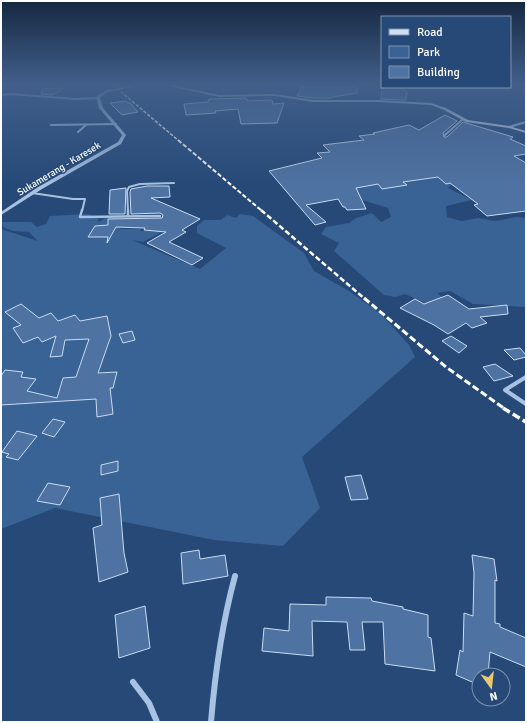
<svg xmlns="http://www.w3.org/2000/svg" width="527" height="723" font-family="Signika,sans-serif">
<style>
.green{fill:#396295}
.building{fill:#4e72a1;stroke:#c9dcf2}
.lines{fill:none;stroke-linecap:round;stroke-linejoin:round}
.service-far1{stroke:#a7c2e3;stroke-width:2}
.service{stroke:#a7c2e3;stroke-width:2.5}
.minor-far2{stroke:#a7c2e3;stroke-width:2}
.minor-far1{stroke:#a7c2e3;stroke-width:4}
.minor{stroke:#a7c2e3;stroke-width:6}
.tertiary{fill:#a7c2e3;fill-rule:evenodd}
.secondary{fill:#d0dff3;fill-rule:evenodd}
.rail-far4{stroke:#fff;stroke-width:1.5;stroke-dasharray:3.5 1.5;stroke-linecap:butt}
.rail-far3{stroke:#fff;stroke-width:2;stroke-dasharray:4.5 2;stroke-linecap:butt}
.rail-far2{stroke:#fff;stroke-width:2.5;stroke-dasharray:5.5 2.5;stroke-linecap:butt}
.rail-far1{stroke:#fff;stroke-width:3;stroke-dasharray:7 3;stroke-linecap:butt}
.rail{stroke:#fff;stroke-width:3.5;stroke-dasharray:8 3.5;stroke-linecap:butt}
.labels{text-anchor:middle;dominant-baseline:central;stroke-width:3;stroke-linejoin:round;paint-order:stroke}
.far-street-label{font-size:10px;fill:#fff;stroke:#264977}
</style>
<rect width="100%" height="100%" fill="#264977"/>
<!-- green -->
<path class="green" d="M 462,174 L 448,188 L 472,200 L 446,206 L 447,217 L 462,221 L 478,218 L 495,221 L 516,217 L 526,218 L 526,307 L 473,304 L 450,291 L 438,293 L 449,306 L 430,305 L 405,294 L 395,297 L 384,295 L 334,251 L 339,243 L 321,234 L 326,227 L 349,223 L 356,218 L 372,213 L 381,222 L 391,217 L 388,208 L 356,198 L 344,180 Z
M 88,214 L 99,219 L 97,222 L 101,221 L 105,218 L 117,218 L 115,223 L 121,229 L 141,229 L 140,231 L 160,231 L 175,225 L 143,242 L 132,240 L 200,269 L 226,248 L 197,233 L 197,226 L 204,220 L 221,220 L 227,215 L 236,218 L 240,214 L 253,216 L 304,253 L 314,271 L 349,291 L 381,314 L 409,345 L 415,357 L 302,457 L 320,508 L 283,546 L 214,540 L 55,508 L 1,529 L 1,229 L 38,241 L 29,232 L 13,231 L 3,227 L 2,222 L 31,222 L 37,227 L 46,224 L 50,216 Z"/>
<!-- building -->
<path class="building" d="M 302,87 L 357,87 L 357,93 L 333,97 L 332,98 L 314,98 L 297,96 Z
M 382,87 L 399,87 L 407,92 L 406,100 L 381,99 Z
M 64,88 L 52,95 L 41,94 L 42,89 Z
M 246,98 L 248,101 L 272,100 L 273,104 L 284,103 L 277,123 L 241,124 L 238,109 L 215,111 L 216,113 L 186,115 L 184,104 L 208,102 L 209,99 Z
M 126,101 L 128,103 L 130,103 L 138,112 L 122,115 L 110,103 Z
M 445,115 L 457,121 L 443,133 L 444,137 L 447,137 L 463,122 L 513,137 L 510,139 L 526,146 L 526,154 L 514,156 L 526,163 L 526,211 L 487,216 L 474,205 L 478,204 L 450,183 L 446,184 L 438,177 L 403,182 L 407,185 L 382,189 L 378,184 L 356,188 L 366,209 L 347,210 L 345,207 L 343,207 L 338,199 L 306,205 L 326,222 L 315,225 L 269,171 L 322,158 L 317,153 L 330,152 L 323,145 L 364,140 L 359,136 L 375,134 L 373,133 L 409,125 L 419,130 Z
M 147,186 L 169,186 L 170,197 L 151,198 L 200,219 L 182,230 L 186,232 L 169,242 L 203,258 L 192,265 L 147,243 L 166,232 L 144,230 L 145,228 L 116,227 L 107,243 L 108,237 L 88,237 L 95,226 L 108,225 L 108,219 L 162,218 L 163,215 L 160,213 L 131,214 L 130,192 L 131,189 Z
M 126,188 L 125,214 L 109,214 L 110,190 Z
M 448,295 L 469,309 L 507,305 L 508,314 L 480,317 L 487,323 L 472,328 L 466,323 L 448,334 L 434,325 L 400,308 L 415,299 L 424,304 Z
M 21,304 L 39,318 L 51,313 L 58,321 L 75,315 L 80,321 L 107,316 L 111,336 L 98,373 L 117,372 L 113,388 L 110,388 L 113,414 L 97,417 L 96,399 L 1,405 L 1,376 L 5,370 L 23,372 L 21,377 L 36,379 L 27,391 L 57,398 L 63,378 L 76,377 L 89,339 L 65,340 L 62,356 L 50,357 L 56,336 L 42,342 L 38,337 L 23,343 L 13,328 L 21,325 L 5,312 Z
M 132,331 L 135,340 L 123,343 L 119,334 Z
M 451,336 L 467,346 L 459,353 L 442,341 Z
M 520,348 L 526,355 L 526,357 L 514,360 L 504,350 Z
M 495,364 L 513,376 L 494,381 L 483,367 Z
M 53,419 L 65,422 L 54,437 L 42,433 Z
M 17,431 L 37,436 L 18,460 L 6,457 L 9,454 L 2,452 Z
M 118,461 L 118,471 L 101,475 L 101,465 Z
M 361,475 L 368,499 L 351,500 L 345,477 Z
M 48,483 L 70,487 L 60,505 L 37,501 Z
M 119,494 L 124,553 L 128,572 L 99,582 L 93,528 L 102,525 L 100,498 Z
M 199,550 L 200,559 L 225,555 L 228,576 L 183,584 L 181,553 Z
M 472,555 L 494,559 L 497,581 L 495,580 L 495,623 L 500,624 L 500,627 L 526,638 L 526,667 L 490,652 L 488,675 L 479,675 L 479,685 L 456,675 L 460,650 L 463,652 L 464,613 L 473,616 L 474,573 Z
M 326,597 L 371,598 L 372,601 L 403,607 L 403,609 L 428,615 L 428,637 L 431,638 L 435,671 L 385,664 L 383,622 L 362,622 L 365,650 L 350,650 L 347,622 L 312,621 L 313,656 L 262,651 L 264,628 L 289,631 L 290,604 L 326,605 Z
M 145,606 L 150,648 L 119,658 L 115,615 Z"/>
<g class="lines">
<!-- service-far1 -->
<path class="service-far1" d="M 32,193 L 73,199 L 85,199 L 82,211
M 128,211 L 127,191 L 129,187 L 140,184 L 174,183"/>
<!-- service -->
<path class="service" d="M 82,210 L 80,217 L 160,216
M 128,210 L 128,216"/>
<!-- minor-far2 -->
<path class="minor-far2" d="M 1,95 L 11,94 L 75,99 L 98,98
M 51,125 L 116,124
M 509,127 L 526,122
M 78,132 L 86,125
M 445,135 L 463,119"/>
<!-- minor-far1 -->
<path class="minor-far1" d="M 526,377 L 505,390 L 526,404"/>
<!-- minor -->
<path class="minor" d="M 133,682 L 149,703 L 157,722
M 211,722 C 215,673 222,624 235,576"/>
<!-- tertiary -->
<path class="tertiary" d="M 136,85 L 144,85 L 108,92 L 100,97 L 103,108 L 126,135 L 121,144 L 42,189 L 1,215 L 1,212 L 38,187 L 118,142 L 122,135 L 99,108 L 96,97 L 106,90 Z"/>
<!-- secondary -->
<path class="secondary" d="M 164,85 L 173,85 L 219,95 L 274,94 L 314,100 L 379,100 L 431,103 L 446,108 L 468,120 L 509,126 L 526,131 L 526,133 L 509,128 L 466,122 L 444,110 L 431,105 L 379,102 L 314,102 L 274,96 L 219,97 Z"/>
<!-- rail-far4 -->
<path class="rail-far4" d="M 113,85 L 179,141"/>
<!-- rail-far3 -->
<path class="rail-far3" d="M 178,140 L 262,211"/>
<!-- rail-far2 -->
<path class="rail-far2" d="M 261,210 L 365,299"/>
<!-- rail-far1 -->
<path class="rail-far1" d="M 364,298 L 446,367 L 505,409"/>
<!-- rail -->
<path class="rail" d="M 503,408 L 526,422"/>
</g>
<!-- sky -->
<linearGradient id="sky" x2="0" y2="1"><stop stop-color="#152841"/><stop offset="0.45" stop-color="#415f8a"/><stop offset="1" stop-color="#415f8a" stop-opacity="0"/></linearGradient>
<rect width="527" height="187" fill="url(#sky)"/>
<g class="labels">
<!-- far-street labels -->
<g class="far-street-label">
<text transform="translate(59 169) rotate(-31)">Sukamerang - Karesek</text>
</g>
</g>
<!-- border -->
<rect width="527" height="723" fill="none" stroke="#ffffff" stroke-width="4"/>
<!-- legend -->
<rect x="381" y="16" width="130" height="72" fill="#264977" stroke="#7d92ad"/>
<rect x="389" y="29" width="20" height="6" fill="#d0dff3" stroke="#7d92ad"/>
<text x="417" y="36" font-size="12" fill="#ffffff">Road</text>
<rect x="389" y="46" width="20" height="12" fill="#396295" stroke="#7d92ad"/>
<text x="417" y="56" font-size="12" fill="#ffffff">Park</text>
<rect x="389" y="66" width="20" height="12" fill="#4e72a1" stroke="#7d92ad"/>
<text x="417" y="76" font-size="12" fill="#ffffff">Building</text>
<!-- north arrow -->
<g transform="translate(491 687) rotate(165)"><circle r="19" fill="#264977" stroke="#7d92ad"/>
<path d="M0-3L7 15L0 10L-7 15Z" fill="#ebc86c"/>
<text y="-6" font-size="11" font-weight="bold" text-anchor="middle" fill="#ffffff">N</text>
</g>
</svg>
